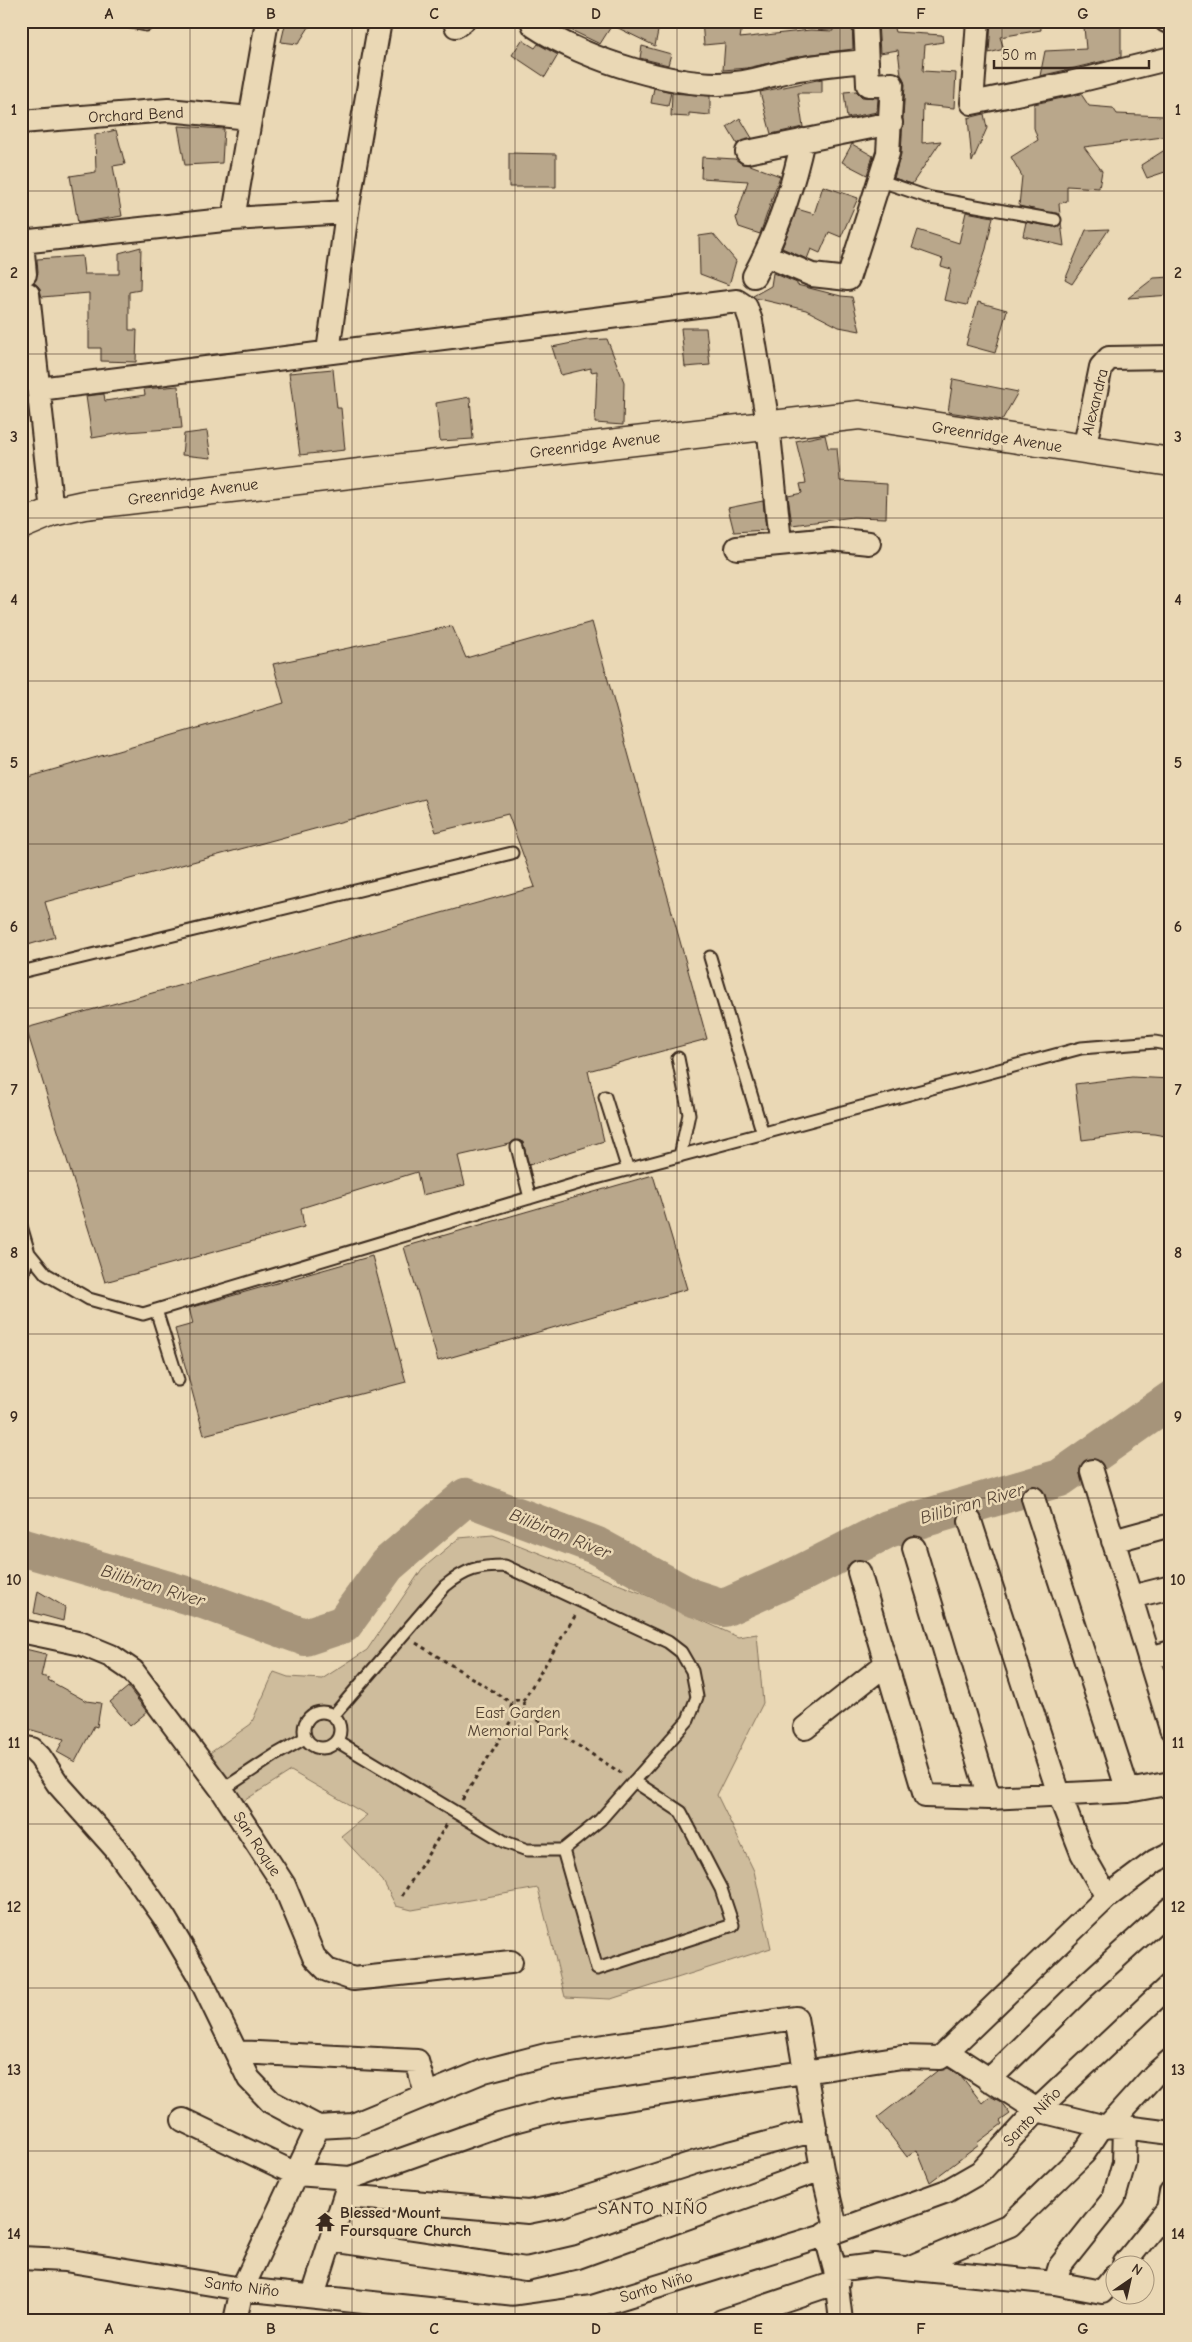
<svg xmlns="http://www.w3.org/2000/svg" width="1192" height="2342" font-family="'Comic Neue',sans-serif">
<style>
.green{fill:#cebc9c;stroke:#84735d}
.lines{fill:none;stroke-linecap:round;stroke-linejoin:round}
.river{stroke:#a6947a;stroke-width:38}
.building{fill:#b9a78b;stroke:#3b2a1e}
.service-casing{stroke:#3b2a1e;stroke-width:15}
.minor-casing{stroke:#3b2a1e;stroke-width:26}
.tertiary-casing{stroke:#3b2a1e;stroke-width:31}
.path{stroke:#3b2a1e;stroke-width:3;stroke-dasharray:4 4;stroke-linecap:butt}
.service{stroke:#ead8b5;stroke-width:11}
.minor{stroke:#ead8b5;stroke-width:22}
.tertiary{stroke:#ead8b5;stroke-width:28}
.grid{fill:none;stroke:#3b2a1e;stroke-width:1;stroke-opacity:0.55}
.labels{text-anchor:middle;dominant-baseline:central;stroke-width:5;stroke-linejoin:round;paint-order:stroke}
.street-label{font-size:16px;fill:#3b2a1e;stroke:#ead8b5}
.park-label{font-size:16px;fill:#514031;stroke:#ead8b5}
.poi-label{font-size:16px;font-weight:bold;fill:#3b2a1e;stroke:#ead8b5;text-anchor:start}
.water-label{font-size:18px;font-style:italic;fill:#564435;stroke:#ead8b5}
.neighbourhood-label{font-size:18px;letter-spacing:1px;fill:#3b2a1e;stroke:#ead8b5}
.neatline{fill:none;stroke:#3b2a1e;stroke-width:2}
.grid-label{font-size:16px;text-anchor:middle;font-weight:bold;fill:#3b2a1e}
</style>
<rect width="100%" height="100%" fill="#ead8b5"/>
<filter id="ink" filterUnits="userSpaceOnUse"><feTurbulence type="fractalNoise" baseFrequency=".02" numOctaves="2"/><feDisplacementMap in="SourceGraphic" scale="10" xChannelSelector="R" yChannelSelector="G"/><feConvolveMatrix kernelMatrix="1 2 1 2 8 2 1 2 1" color-interpolation-filters="sRGB"/></filter>
<g filter="url(#ink)">
<!-- green -->
<path class="green" d="M 493,1535 L 646,1595 L 738,1637 L 757,1634 L 763,1703 L 717,1795 L 754,1871 L 771,1948 L 611,1999 L 565,1997 L 538,1888 L 412,1910 L 396,1906 L 383,1881 L 341,1836 L 367,1815 L 291,1771 L 242,1802 L 207,1755 L 251,1724 L 274,1672 L 288,1677 L 322,1679 L 367,1650 L 422,1569 L 459,1538 Z"/>
<g class="lines">
<!-- river -->
<path class="river" d="M 21,1547 L 203,1600 L 305,1637 L 344,1624 L 387,1565 L 466,1497 L 595,1545 L 690,1597 L 724,1608 L 802,1573 L 888,1529 L 1060,1478 L 1171,1400"/>
</g>
<!-- building -->
<path class="building" d="M 286,21 L 313,21 L 298,44 L 281,42 Z
M 552,21 L 660,21 L 655,46 L 612,25 L 600,44 Z
M 702,21 L 743,21 L 740,38 L 810,30 L 833,31 L 832,22 L 852,21 L 853,49 L 805,55 L 747,68 L 723,70 L 725,43 L 704,45 Z
M 892,21 L 895,32 L 942,35 L 943,42 L 925,45 L 923,71 L 956,73 L 954,108 L 923,105 L 922,143 L 941,141 L 912,184 L 894,178 L 901,154 L 905,84 L 901,75 L 898,50 L 880,53 L 878,23 Z
M 991,21 L 1040,21 L 1041,30 L 1000,37 L 1004,49 L 989,53 Z
M 1104,21 L 1121,21 L 1121,57 L 1040,76 L 1045,51 L 1086,49 L 1084,27 L 1104,25 Z
M 522,40 L 535,48 L 538,44 L 558,55 L 545,77 L 512,55 Z
M 642,46 L 671,54 L 668,65 L 640,58 Z
M 822,79 L 822,93 L 798,93 L 803,127 L 771,134 L 760,92 Z
M 654,88 L 671,92 L 668,106 L 651,103 Z
M 856,91 L 862,97 L 878,98 L 877,112 L 847,118 L 844,92 Z
M 672,93 L 710,96 L 710,115 L 689,113 L 689,117 L 671,116 Z
M 1081,94 L 1089,106 L 1113,108 L 1117,114 L 1164,116 L 1171,131 L 1171,136 L 1084,147 L 1102,171 L 1099,188 L 1067,186 L 1067,201 L 1059,204 L 1060,215 L 1019,206 L 1022,176 L 1011,157 L 1038,140 L 1034,128 L 1034,104 Z
M 984,114 L 987,128 L 972,162 L 968,118 Z
M 740,118 L 752,138 L 737,144 L 727,127 Z
M 178,126 L 224,129 L 222,163 L 185,165 Z
M 116,130 L 125,164 L 113,166 L 122,216 L 78,223 L 70,176 L 96,172 L 95,135 Z
M 852,144 L 873,156 L 867,175 L 842,162 Z
M 1171,146 L 1171,170 L 1147,178 L 1141,165 Z
M 509,153 L 556,154 L 556,187 L 509,187 Z
M 702,157 L 735,159 L 742,164 L 750,165 L 780,176 L 760,234 L 739,227 L 736,218 L 748,181 L 701,178 Z
M 823,186 L 858,198 L 841,237 L 829,232 L 820,253 L 811,249 L 807,259 L 782,248 L 797,209 L 814,214 Z
M 966,212 L 993,217 L 986,249 L 967,305 L 944,300 L 951,269 L 941,266 L 943,259 L 912,248 L 918,230 L 959,243 Z
M 1026,222 L 1054,227 L 1061,223 L 1064,246 L 1023,236 Z
M 1109,229 L 1072,284 L 1065,280 L 1086,230 Z
M 713,234 L 736,261 L 729,285 L 700,274 L 699,236 Z
M 141,247 L 140,290 L 129,292 L 129,330 L 137,330 L 136,362 L 101,361 L 101,348 L 89,348 L 89,293 L 42,297 L 39,287 L 34,283 L 38,273 L 37,259 L 82,256 L 84,274 L 119,274 L 119,253 Z
M 773,273 L 797,283 L 797,285 L 841,296 L 852,297 L 860,331 L 839,327 L 806,310 L 755,298 L 753,296 L 771,286 Z
M 1171,277 L 1171,295 L 1128,298 L 1154,278 Z
M 978,302 L 1007,310 L 995,353 L 966,345 Z
M 681,328 L 706,328 L 710,365 L 685,367 Z
M 607,339 L 624,382 L 623,425 L 595,423 L 597,371 L 591,372 L 591,368 L 561,375 L 552,347 L 587,340 Z
M 333,369 L 337,408 L 341,408 L 345,450 L 300,455 L 289,373 Z
M 953,379 L 1018,392 L 1002,420 L 948,412 Z
M 178,386 L 182,428 L 127,432 L 92,438 L 86,396 L 104,394 L 105,401 L 145,395 L 144,389 Z
M 470,397 L 473,439 L 440,441 L 436,403 Z
M 207,431 L 211,458 L 182,455 L 184,434 Z
M 825,435 L 828,448 L 837,448 L 840,481 L 887,484 L 886,518 L 853,517 L 792,525 L 788,496 L 802,493 L 800,484 L 806,483 L 796,441 Z
M 763,501 L 766,530 L 734,532 L 728,508 Z
M 592,622 L 707,1039 L 588,1071 L 604,1141 L 529,1165 L 523,1142 L 515,1140 L 510,1144 L 458,1156 L 465,1185 L 422,1195 L 417,1172 L 301,1208 L 304,1227 L 105,1282 L 26,1028 L 535,887 L 508,814 L 436,832 L 425,799 L 45,902 L 55,937 L 21,947 L 21,779 L 284,703 L 273,664 L 452,626 L 466,658 Z
M 1132,1077 L 1171,1079 L 1171,1137 L 1154,1134 L 1135,1133 L 1082,1140 L 1075,1084 Z
M 653,1175 L 687,1289 L 438,1361 L 404,1247 Z
M 372,1256 L 406,1382 L 204,1435 L 175,1329 L 193,1324 L 189,1308 Z
M 38,1591 L 65,1607 L 63,1621 L 34,1613 Z
M 21,1648 L 46,1654 L 41,1676 L 49,1678 L 48,1680 L 86,1701 L 101,1703 L 97,1727 L 94,1726 L 75,1762 L 57,1752 L 64,1739 L 21,1727 Z
M 128,1687 L 147,1712 L 130,1726 L 110,1702 Z
M 948,2068 L 962,2077 L 982,2103 L 990,2096 L 1001,2102 L 1010,2114 L 1000,2121 L 1002,2124 L 977,2143 L 979,2145 L 930,2182 L 917,2150 L 907,2157 L 877,2118 L 937,2071 Z"/>
<g class="lines">
<defs>
<path id="service" d="M 126,21 L 146,25
M 878,180 L 931,198 L 1055,220
M 710,957 L 763,1134
M 21,972 L 512,853
M 678,1058 L 689,1114 L 680,1156
M 605,1097 L 628,1170
M 517,1147 L 530,1198
M 21,1226 L 29,1253 L 46,1274 L 89,1299 L 143,1314 L 589,1180 L 1081,1048 L 1155,1042 L 1171,1045
M 21,1282 L 29,1253
M 156,1310 L 178,1380
M304 1730a18 18 0 1 1 36 0a18 18 0 1 1-36 0Z
M 333,1716 L 445,1586 C 466,1569 478,1566 505,1566 L 668,1642 L 681,1652 L 692,1671 L 697,1697 L 688,1720 L 600,1820 L 563,1850 L 527,1850 L 505,1842 L 337,1741
M 222,1790 L 275,1755 L 305,1738
M 563,1850 L 597,1969 L 733,1925 L 721,1889 L 681,1812 L 634,1781"/>
<path id="minor" d="M 532,21 L 534,26 C 583,59 684,92 743,82 C 762,79 780,72 799,69 C 821,65 844,63 867,61
M 978,21 L 972,103 L 1070,83 L 1171,58
M 1166,21 L 1171,22
M 456,26 L 463,21
M 21,122 L 168,110 L 250,118
M 747,152 L 891,123
M 233,219 L 267,21
M 21,242 L 233,219 L 347,212
M 22,242 L 25,274
M 765,255 L 812,275 L 848,279 L 888,153 L 892,84 L 868,85 L 865,21
M 754,276 C 777,234 793,186 803,140
M 28,294 L 52,512
M 328,352 L 347,212 L 380,21
M 39,389 L 737,301 L 746,307 L 751,321 L 768,424 L 780,542
M 1084,450 L 1101,367 L 1109,358 L 1171,357
M 737,548 L 831,539 L 869,543
M 1092,1471 L 1171,1729
M 1033,1498 L 1128,1791
M 970,1521 L 1059,1794 L 1082,1853 L 1107,1897
M 1113,1541 L 1171,1525
M 914,1548 L 989,1798
M 859,1572 L 925,1796 L 989,1798 L 1128,1791 L 1171,1783
M 1131,1597 L 1171,1587
M 21,1631 L 82,1644 L 111,1656 L 133,1671 L 222,1790 L 284,1885 L 314,1957 L 327,1970 L 353,1979 L 511,1962
M 1149,1658 L 1171,1652
M 805,1728 L 886,1664
M 21,1747 L 32,1749 L 40,1757 L 58,1784 L 115,1848 L 164,1917 L 199,1976 L 249,2079 L 271,2102 L 318,2127 L 353,2125 L 484,2071 L 550,2054 L 796,2018 L 822,2169 L 837,2231
M 236,2052 L 417,2061 L 426,2094
M 947,2052 L 1037,2110 L 1102,2126 L 1125,2127 L 1171,2133
M 989,2080 L 1085,1986 L 1171,1908
M 183,2120 L 296,2174 L 350,2178 L 499,2125 L 555,2110 L 902,2057 L 940,2058 L 1107,1897 L 1155,1861 L 1171,1853
M 1108,2126 L 1155,2074 L 1171,2060
M 346,2196 L 528,2212 L 563,2205 L 696,2162 L 816,2130
M 825,2233 L 835,2270 L 841,2321
M 331,2240 L 526,2269 L 578,2257 L 822,2169
M 21,2258 L 65,2260 L 242,2289 L 513,2318 L 592,2307 L 837,2231 L 947,2191 L 980,2172 L 1037,2110 L 1171,1984
M 1124,2264 L 1168,2209 L 1171,2192
M 908,2268 L 1010,2225 L 1084,2153 L 1102,2126
M 835,2270 L 874,2265 L 1055,2283 L 1102,2292 L 1114,2277
M 1055,2283 L 1060,2266 L 1114,2198 L 1124,2163 L 1125,2127
M 313,2296 L 349,2182
M 235,2321 L 242,2289 L 318,2127
M 722,2321 L 838,2282"/>
<path id="tertiary" d="M 21,525 L 52,512 L 84,505 L 859,415 L 1171,462"/>
</defs>
<!-- service casing -->
<use href="#service" class="service-casing"/>
<!-- minor casing -->
<use href="#minor" class="minor-casing"/>
<!-- tertiary casing -->
<use href="#tertiary" class="tertiary-casing"/>
<!-- path -->
<path class="path" d="M 416,1643 L 512,1703
M511 1707a7 7 0 1 1 14 0a7 7 0 1 1-14 0Z
M 523,1701 L 575,1616
M 524,1711 L 621,1773
M 462,1800 L 515,1714
M 402,1896 L 447,1824"/>
<!-- service -->
<use href="#service" class="service"/>
<!-- minor -->
<use href="#minor" class="minor"/>
<!-- tertiary -->
<use href="#tertiary" class="tertiary"/>
</g>
</g>
<!-- grid -->
<path class="grid" d="M 190,21 L 190,2321M 352,21 L 352,2321M 515,21 L 515,2321M 677,21 L 677,2321M 840,21 L 840,2321M 1002,21 L 1002,2321M 21,191 L 1171,191M 21,354 L 1171,354M 21,518 L 1171,518M 21,681 L 1171,681M 21,844 L 1171,844M 21,1008 L 1171,1008M 21,1171 L 1171,1171M 21,1334 L 1171,1334M 21,1498 L 1171,1498M 21,1661 L 1171,1661M 21,1824 L 1171,1824M 21,1988 L 1171,1988M 21,2151 L 1171,2151"/>
<!-- icons -->
<defs>
<symbol id="temple-bare" viewBox="-9 -9 18 18"><path d="M0-6L5-2H3V0L6.5 2.5H4V6H1.5V3h-3V6H-4V2.5H-6.5L-3 0V-2H-5Z" fill="#3b2a1e" stroke="#ead8b5" stroke-width="2.5" paint-order="stroke"/></symbol>
</defs>
<g fill-rule="evenodd">
<use href="#temple-bare" x="311" y="2208" width="28" height="28"/>
</g>
<g class="labels">
<!-- street labels -->
<g class="street-label">
<text transform="translate(136 115) rotate(-3)">Orchard Bend</text>
<text transform="translate(1095 402) rotate(-76)">Alexandra</text>
<text transform="translate(997 437) rotate(9)">Greenridge Avenue</text>
<text transform="translate(595 445) rotate(-7)">Greenridge Avenue</text>
<text transform="translate(193 492) rotate(-7)">Greenridge Avenue</text>
<text transform="translate(257 1844) rotate(57)">San Roque</text>
<text transform="translate(1032 2117) rotate(-46)">Santo Niño</text>
<text transform="translate(242 2287) rotate(7)">Santo Niño</text>
<text transform="translate(656 2287) rotate(-17)">Santo Niño</text>
</g>
<!-- park labels -->
<g class="park-label">
<text x="518" y="1713">East Garden<tspan x="518" dy="18">Memorial Park</tspan></text>
</g>
<!-- poi labels -->
<g class="poi-label">
<text x="340" y="2213">Blessed Mount<tspan x="340" dy="18">Foursquare Church</tspan></text>
</g>
<!-- water labels -->
<g class="water-label">
<text transform="translate(972 1504) rotate(-16)">Bilibiran River</text>
<text transform="translate(560 1534) rotate(22)">Bilibiran River</text>
<text transform="translate(153 1586) rotate(17)">Bilibiran River</text>
</g>
<!-- neighbourhood labels -->
<g class="neighbourhood-label">
<text x="653" y="2208">SANTO NIÑO</text>
</g>
</g>
<!-- margin -->
<rect width="1192" height="2342" fill="none" stroke="#ead8b5" stroke-width="55"/>
<!-- north arrow -->
<g transform="translate(1130 2280) rotate(34)"><circle r="24" fill="#ead8b5" stroke="#a49279"/>
<path d="M0-4L9 19L0 12L-9 19Z" fill="#3b2a1e"/>
<text y="-8" font-size="14" font-weight="bold" text-anchor="middle" fill="#3b2a1e">N</text>
</g>
<!-- scale -->
<path d="M994 60v8h155v-8" fill="none" stroke="#3b2a1e" stroke-width="2.5"/>
<text x="1002" y="60" font-size="15" fill="#3b2a1e" stroke="#ead8b5" stroke-width="4" paint-order="stroke">50 m</text>
<rect x="28" y="28" width="1136" height="2286" class="neatline"/>
<g class="grid-label">
<text x="109" y="19">A</text>
<text x="271" y="19">B</text>
<text x="434" y="19">C</text>
<text x="596" y="19">D</text>
<text x="758" y="19">E</text>
<text x="921" y="19">F</text>
<text x="1083" y="19">G</text>
<text x="14" y="115">1</text>
<text x="1178" y="115">1</text>
<text x="14" y="278">2</text>
<text x="1178" y="278">2</text>
<text x="14" y="442">3</text>
<text x="1178" y="442">3</text>
<text x="14" y="605">4</text>
<text x="1178" y="605">4</text>
<text x="14" y="768">5</text>
<text x="1178" y="768">5</text>
<text x="14" y="932">6</text>
<text x="1178" y="932">6</text>
<text x="14" y="1095">7</text>
<text x="1178" y="1095">7</text>
<text x="14" y="1258">8</text>
<text x="1178" y="1258">8</text>
<text x="14" y="1422">9</text>
<text x="1178" y="1422">9</text>
<text x="14" y="1585">10</text>
<text x="1178" y="1585">10</text>
<text x="14" y="1748">11</text>
<text x="1178" y="1748">11</text>
<text x="14" y="1912">12</text>
<text x="1178" y="1912">12</text>
<text x="14" y="2075">13</text>
<text x="1178" y="2075">13</text>
<text x="14" y="2239">14</text>
<text x="1178" y="2239">14</text>
<text x="109" y="2334">A</text>
<text x="271" y="2334">B</text>
<text x="434" y="2334">C</text>
<text x="596" y="2334">D</text>
<text x="758" y="2334">E</text>
<text x="921" y="2334">F</text>
<text x="1083" y="2334">G</text>
</g>
</svg>
